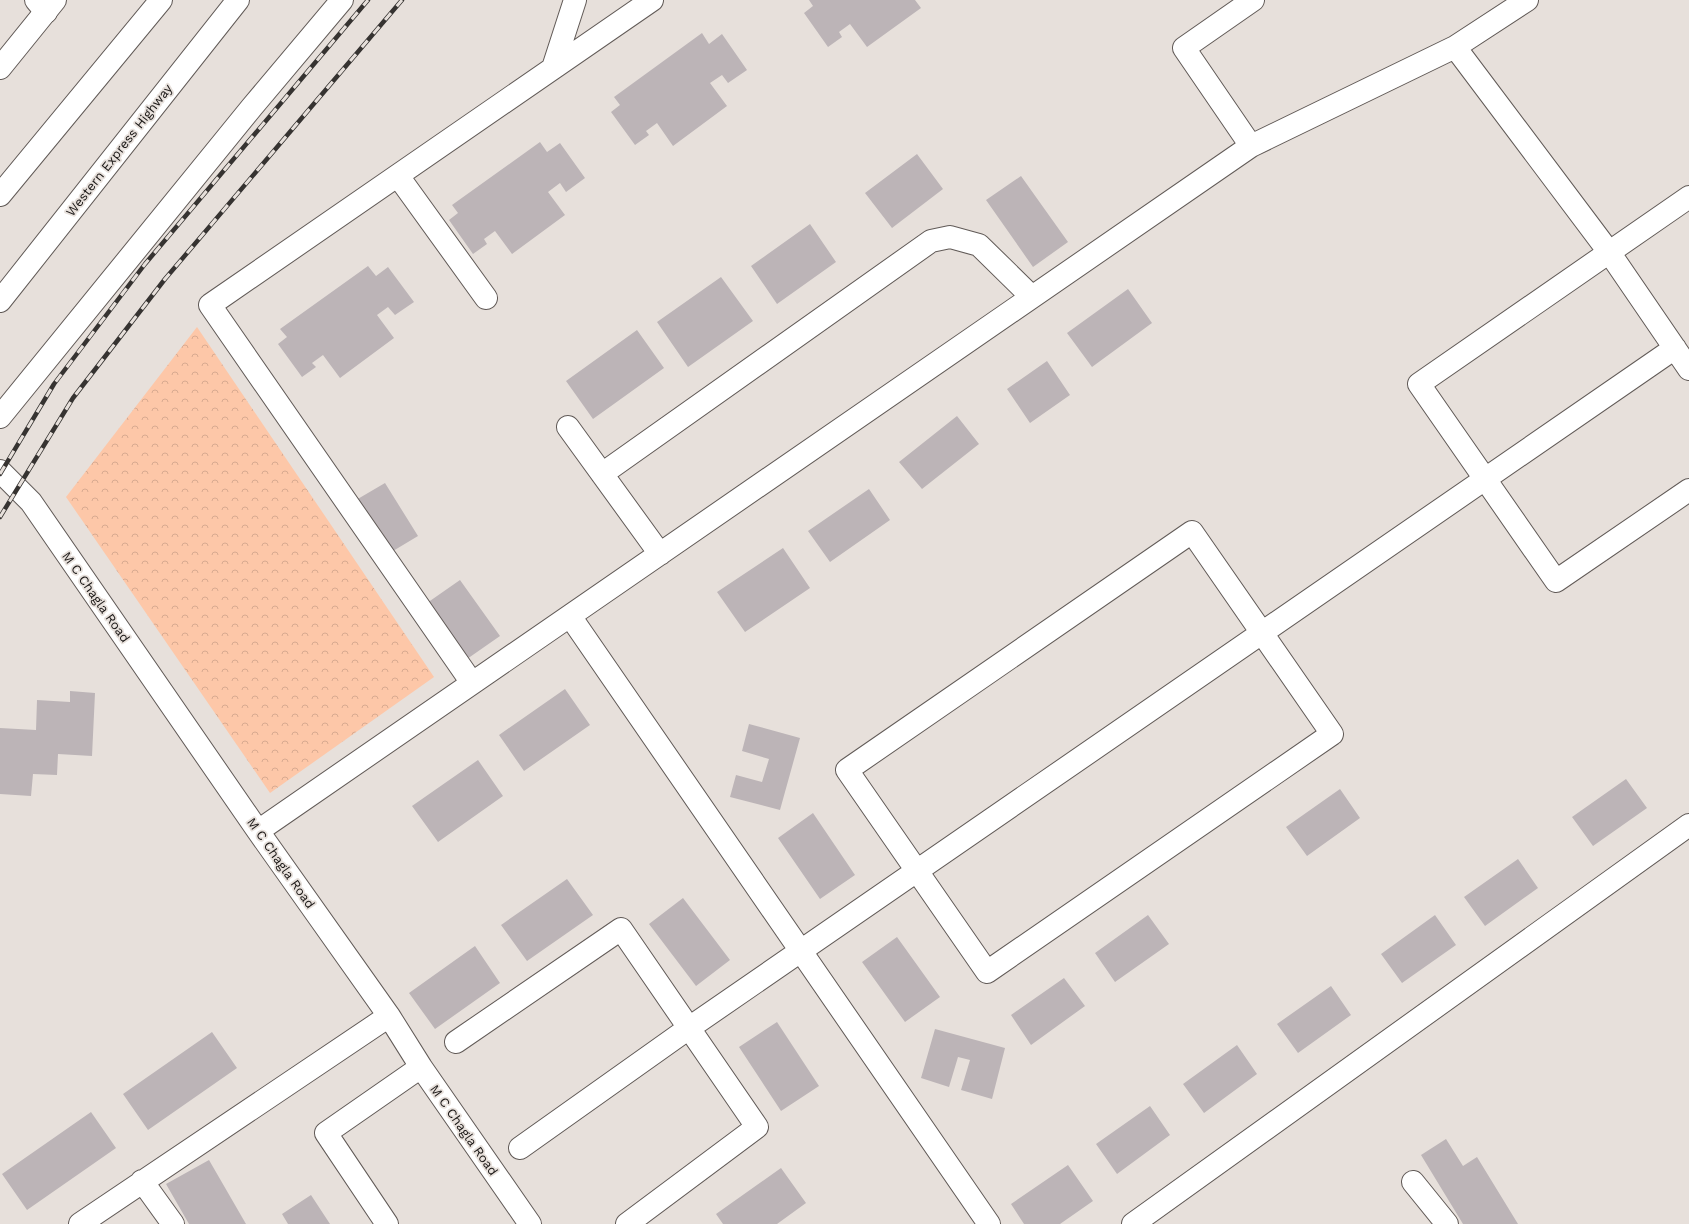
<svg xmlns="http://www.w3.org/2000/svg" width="1689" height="1224" font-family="'Work Sans',sans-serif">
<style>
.park{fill:url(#park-crowns)}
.building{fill:#bcb4b7}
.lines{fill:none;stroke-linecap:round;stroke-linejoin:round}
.minor-casing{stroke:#615a57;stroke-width:24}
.major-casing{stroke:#615a57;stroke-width:24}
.highway-casing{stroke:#615a57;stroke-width:24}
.minor{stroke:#fff;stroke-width:22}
.major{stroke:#fff;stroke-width:22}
.highway{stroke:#fff;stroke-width:22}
.rail-casing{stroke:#363331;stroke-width:4.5}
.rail{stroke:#e7e0db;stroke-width:3;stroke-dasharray:9;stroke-linecap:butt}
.labels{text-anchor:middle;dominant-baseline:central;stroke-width:3.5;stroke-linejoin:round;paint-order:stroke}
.street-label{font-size:13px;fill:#181514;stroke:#e7e0db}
</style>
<defs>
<pattern id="park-crowns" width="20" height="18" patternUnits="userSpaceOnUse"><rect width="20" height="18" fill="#fdc7a8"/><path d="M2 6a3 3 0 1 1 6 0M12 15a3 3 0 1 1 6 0" fill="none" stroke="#d8aa90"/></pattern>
</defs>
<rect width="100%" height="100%" fill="#e7e0db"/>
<!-- park -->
<path class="park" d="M 197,327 L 434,677 L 270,793 L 66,497 Z"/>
<!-- building -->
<path class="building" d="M 809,0 L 915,0 L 921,8 L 867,47 L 850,24 L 839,32 L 842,37 L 828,47 L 804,13 L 813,6 Z
M 702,33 L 709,44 L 722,34 L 747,70 L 728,83 L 722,75 L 710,83 L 727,106 L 673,146 L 657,123 L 646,131 L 649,135 L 635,145 L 611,112 L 620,105 L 614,97 Z
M 540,142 L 547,152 L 560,143 L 585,178 L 566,192 L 560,183 L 548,192 L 565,215 L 512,254 L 495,231 L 484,239 L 487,244 L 473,254 L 449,220 L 458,213 L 452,205 Z
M 917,154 L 943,189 L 892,228 L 865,193 Z
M 1021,176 L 1068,242 L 1033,267 L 986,200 Z
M 810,224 L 836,262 L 777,304 L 751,266 Z
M 368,266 L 376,276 L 388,267 L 414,302 L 395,315 L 388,307 L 377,315 L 394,338 L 340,378 L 323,355 L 312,363 L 316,367 L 302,377 L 278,344 L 287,337 L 280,329 Z
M 721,277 L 753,321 L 688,367 L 657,322 Z
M 1128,289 L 1152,323 L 1092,367 L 1067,333 Z
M 637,330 L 664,368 L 593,419 L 566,381 Z
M 1047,361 L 1070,395 L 1030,423 L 1007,389 Z
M 957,416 L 979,444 L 922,489 L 899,462 Z
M 385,483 L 418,536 L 388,554 L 356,500 Z
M 869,489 L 890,520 L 830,562 L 808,531 Z
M 783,548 L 810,588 L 745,632 L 717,592 Z
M 460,580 L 500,636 L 467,659 L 427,603 Z
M 565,689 L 590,725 L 524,771 L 499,735 Z
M 70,691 L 95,693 L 92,756 L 58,754 L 57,775 L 33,774 L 31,796 L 0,794 L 0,728 L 36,730 L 37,700 L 70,702 Z
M 749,724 L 800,738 L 780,810 L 730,797 L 736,775 L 762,782 L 769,759 L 742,751 Z
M 478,760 L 503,796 L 438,842 L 412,806 Z
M 1626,779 L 1647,808 L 1593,846 L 1572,817 Z
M 1340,789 L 1360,818 L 1307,856 L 1286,827 Z
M 813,813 L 855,875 L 820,899 L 778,838 Z
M 1518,859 L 1538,888 L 1485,926 L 1464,897 Z
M 567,879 L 593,915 L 527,961 L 501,925 Z
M 683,898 L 730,960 L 696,986 L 649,924 Z
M 1148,915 L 1169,944 L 1115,982 L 1095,953 Z
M 1435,915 L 1456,945 L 1402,983 L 1381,954 Z
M 897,937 L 940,997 L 905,1022 L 862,962 Z
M 475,946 L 500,983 L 435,1029 L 409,993 Z
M 1064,978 L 1085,1006 L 1031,1045 L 1011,1015 Z
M 1331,986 L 1351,1015 L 1298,1053 L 1277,1024 Z
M 777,1022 L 819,1086 L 781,1111 L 739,1047 Z
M 935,1029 L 1005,1048 L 992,1099 L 961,1090 L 970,1060 L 958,1057 L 949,1087 L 921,1078 Z
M 212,1032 L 237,1068 L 148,1130 L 123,1094 Z
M 1237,1045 L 1257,1074 L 1204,1113 L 1183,1084 Z
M 1150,1106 L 1170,1135 L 1117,1174 L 1096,1144 Z
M 91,1112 L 116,1148 L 27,1210 L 2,1174 Z
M 1446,1139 L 1463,1166 L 1477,1157 L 1518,1224 L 1463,1224 L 1421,1155 Z
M 209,1160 L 246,1224 L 189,1224 L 166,1184 Z
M 1068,1165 L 1093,1201 L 1060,1224 L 1024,1224 L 1011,1204 Z
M 781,1168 L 806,1203 L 777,1224 L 723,1224 L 716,1214 Z
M 311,1195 L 330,1224 L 288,1224 L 282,1214 Z"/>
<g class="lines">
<defs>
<path id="minor" d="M 36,0 L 46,12
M 1455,47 L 1609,252 L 1689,369
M 553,68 L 575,0
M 1251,146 L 1184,48 L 1253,0
M 398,176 L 486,298
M 1689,197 L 1419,384 L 1556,581 L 1689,490
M 0,417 L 252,107 L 342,0
M 568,427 L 660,554
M 0,471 L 31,502 L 258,831 L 389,1016 L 421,1067 L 530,1224
M 602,474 L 931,241 L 950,237 L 979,245 L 1032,297
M 1192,532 L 1332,734 L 987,972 L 847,770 Z
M 570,616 L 989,1224
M 472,683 L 210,305 L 652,0
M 258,831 L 1251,146 L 1455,47 L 1527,0
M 456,1042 L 621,929 L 757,1127 L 627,1224
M 520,1148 L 689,1028 L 1675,348
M 142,1181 L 173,1224
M 1413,1182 L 1447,1224
M 80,1224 L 389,1016
M 387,1224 L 326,1133 L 421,1067
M 1133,1224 L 1689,825"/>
<path id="major" d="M 0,68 L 55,0"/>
<path id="highway" d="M 0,195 L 161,0
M 0,301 L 238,0"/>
</defs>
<!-- minor casing -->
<use href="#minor" class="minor-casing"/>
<!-- major casing -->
<use href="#major" class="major-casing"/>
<!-- highway casing -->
<use href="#highway" class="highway-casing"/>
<!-- minor -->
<use href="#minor" class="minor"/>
<!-- major -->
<use href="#major" class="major"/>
<!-- highway -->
<use href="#highway" class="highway"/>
<defs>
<path id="rail" d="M 0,474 L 54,384 L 145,264 L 368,0
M 0,517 L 73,398 L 165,279 L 402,0"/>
</defs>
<!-- rail casing -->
<use href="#rail" class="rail-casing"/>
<!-- rail -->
<use href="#rail" class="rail"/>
</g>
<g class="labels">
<!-- street labels -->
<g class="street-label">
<text transform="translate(119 150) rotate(-52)">Western Express Highway</text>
<text transform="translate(96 597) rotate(55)">M C Chagla Road</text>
<text transform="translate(281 863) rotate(55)">M C Chagla Road</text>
<text transform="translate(464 1130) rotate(55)">M C Chagla Road</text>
</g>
</g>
</svg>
